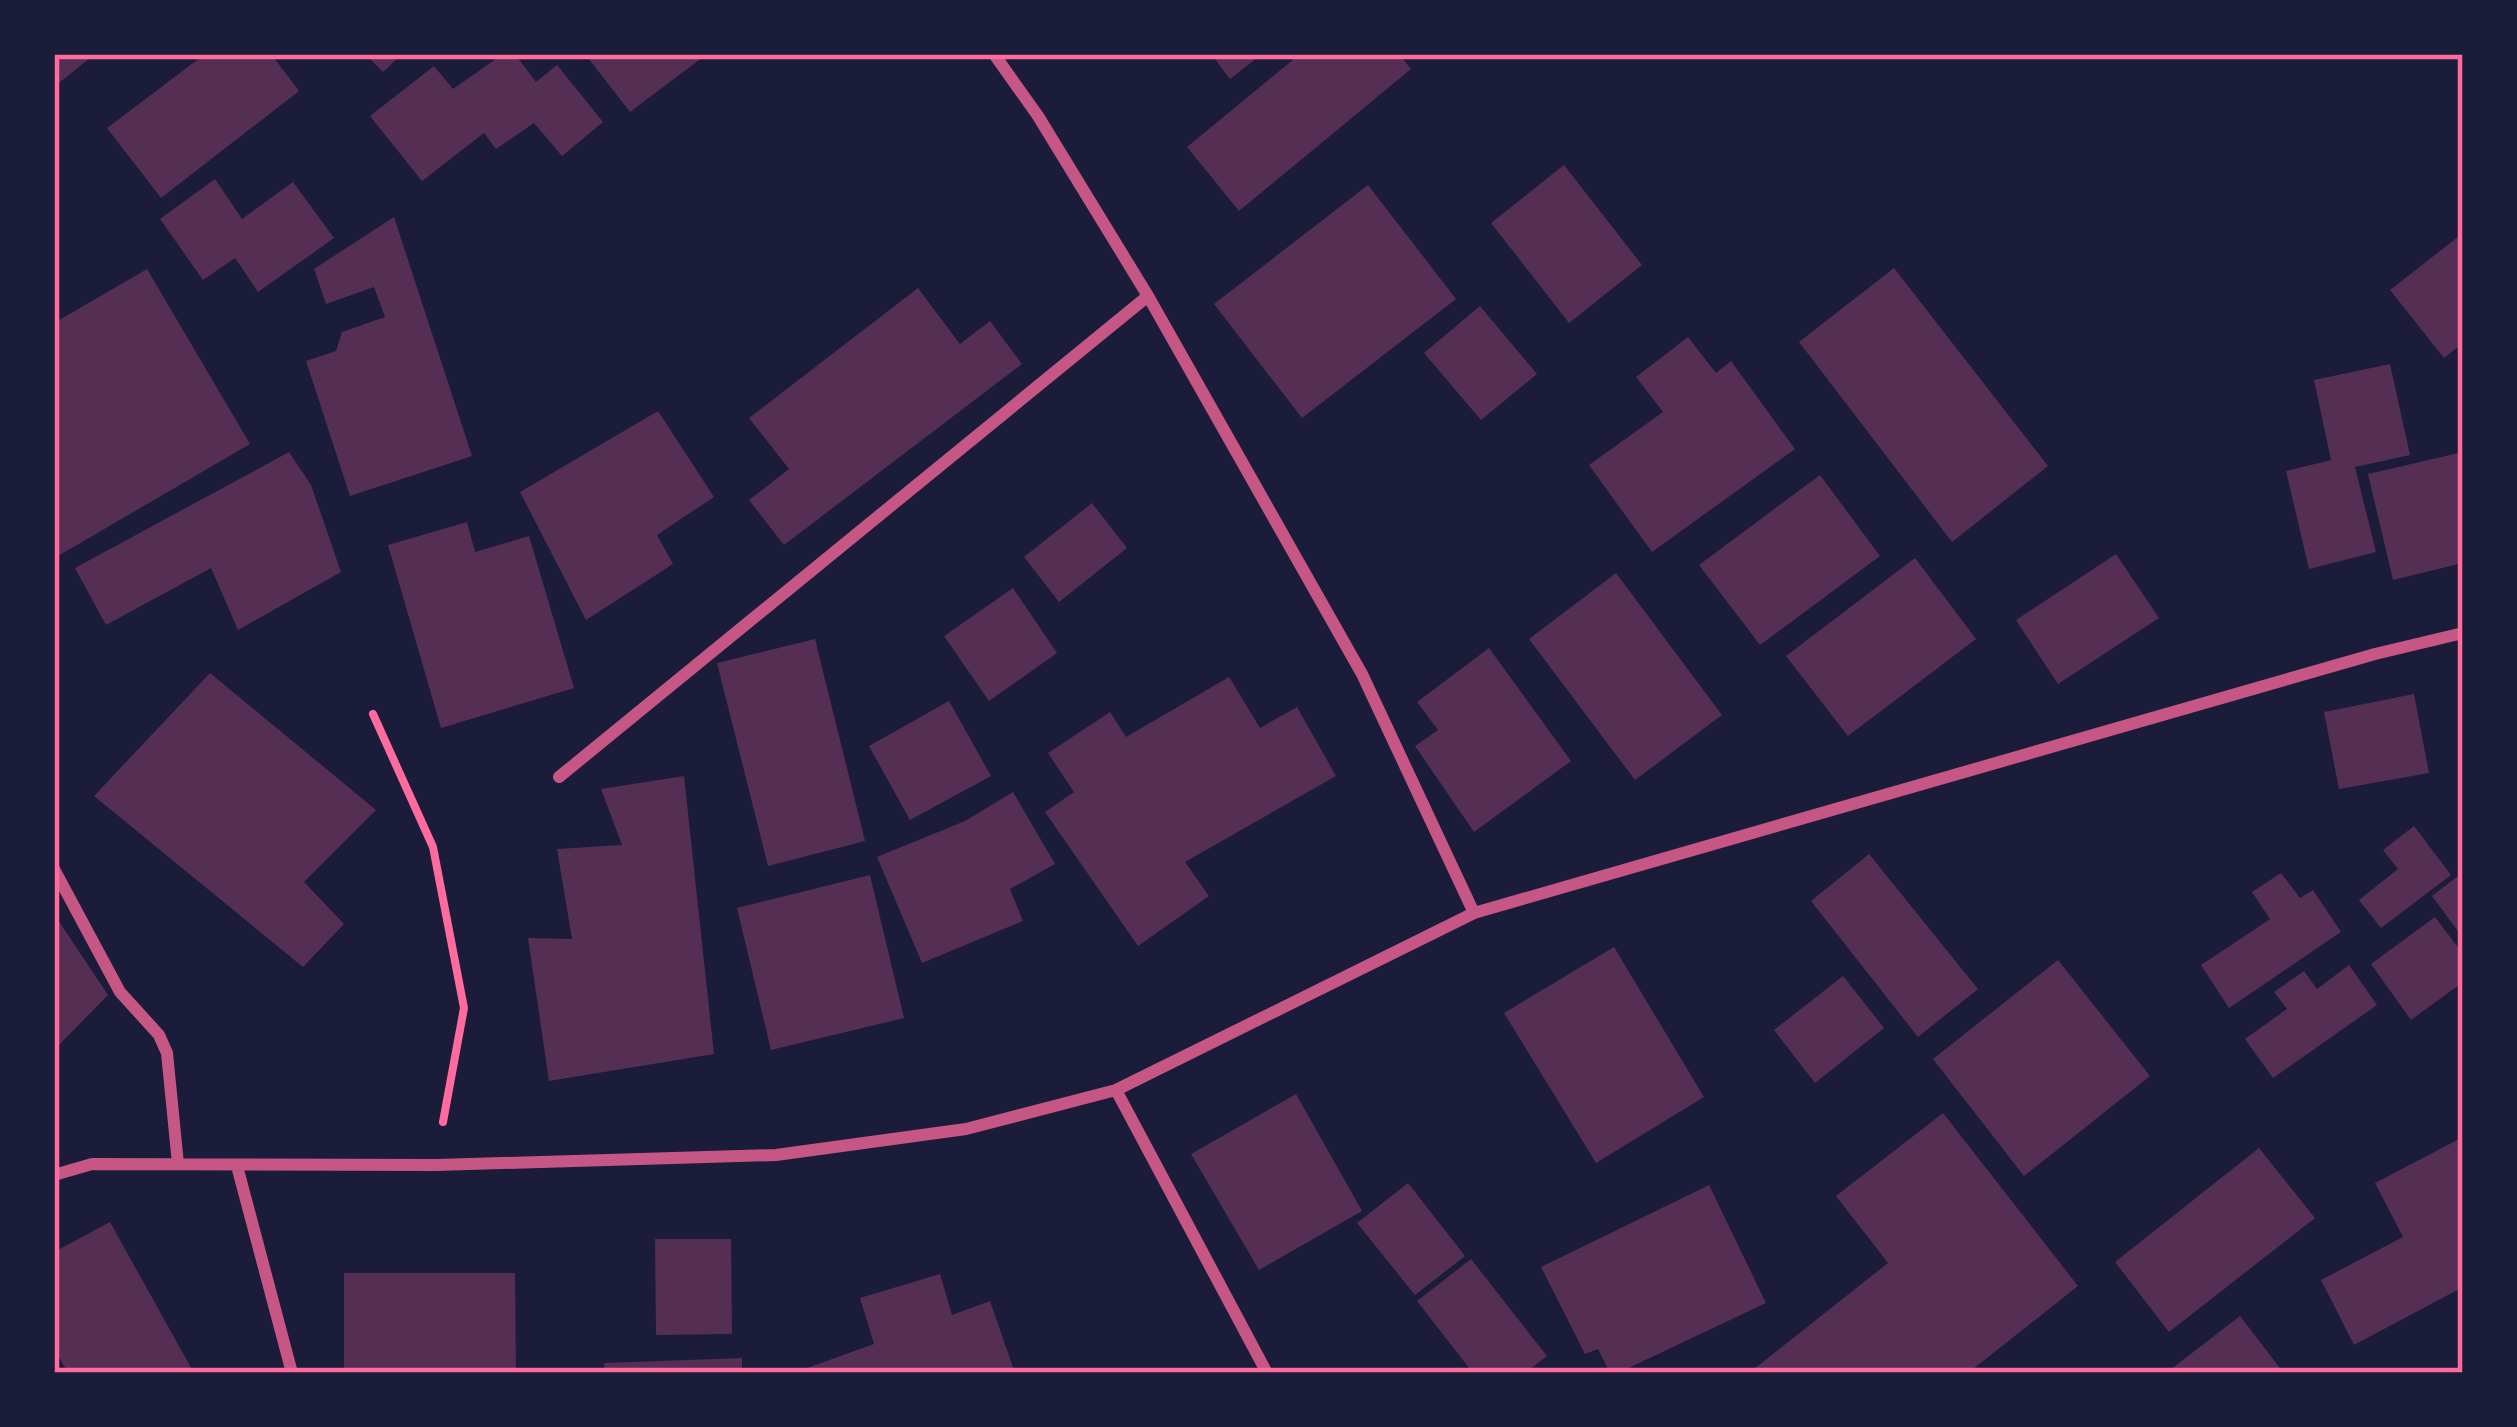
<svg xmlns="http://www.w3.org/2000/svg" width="2517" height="1427" font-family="'Fira Sans',sans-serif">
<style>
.building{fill:#542f53}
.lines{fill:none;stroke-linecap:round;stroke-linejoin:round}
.path{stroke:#ff6b9d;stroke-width:8}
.minor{stroke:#c65784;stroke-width:12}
.neatline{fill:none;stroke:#ff6b9d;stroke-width:4.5}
</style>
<rect width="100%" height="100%" fill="#1b1b3a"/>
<!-- building -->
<path class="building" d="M 54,54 L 95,54 L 54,87 Z
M 205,54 L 271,54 L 299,91 L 161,198 L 107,128 Z
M 365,54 L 402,54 L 383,72 Z
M 503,54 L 515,54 L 536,82 L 557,65 L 603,122 L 562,156 L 534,123 L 496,149 L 484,133 L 422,181 L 370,116 L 434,66 L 453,89 Z
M 585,54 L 707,54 L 630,112 Z
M 1211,54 L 1262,54 L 1230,79 Z
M 1300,54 L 1399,54 L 1411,69 L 1239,211 L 1187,147 Z
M 1564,165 L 1642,265 L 1569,323 L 1491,223 Z
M 215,179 L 242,219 L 293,182 L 334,238 L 258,292 L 235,258 L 203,280 L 160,219 Z
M 1368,185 L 1456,299 L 1302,418 L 1214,304 Z
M 394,217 L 472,456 L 350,496 L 306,361 L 336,351 L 342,332 L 385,317 L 374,287 L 326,304 L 314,269 Z
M 2463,233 L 2463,343 L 2444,358 L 2390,290 Z
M 1894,268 L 2048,466 L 1952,542 L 1799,342 Z
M 147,269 L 250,444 L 58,556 L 54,549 L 54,323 Z
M 918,288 L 960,344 L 990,321 L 1022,364 L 784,545 L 749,500 L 789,469 L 749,418 Z
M 1480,306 L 1537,374 L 1481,420 L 1424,353 Z
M 1688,337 L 1716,373 L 1731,361 L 1795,449 L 1652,552 L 1589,465 L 1663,412 L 1636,377 Z
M 2390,364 L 2410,455 L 2355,467 L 2376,552 L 2309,569 L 2286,471 L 2331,460 L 2314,380 Z
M 658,411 L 714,497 L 657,535 L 673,564 L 586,620 L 520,492 Z
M 289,452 L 311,485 L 341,572 L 238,630 L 211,568 L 106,625 L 75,568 Z
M 2463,452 L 2463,563 L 2393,580 L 2368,474 Z
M 1820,475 L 1880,556 L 1760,645 L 1699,565 Z
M 1092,503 L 1127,548 L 1059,602 L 1024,557 Z
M 467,522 L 475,552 L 529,536 L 574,688 L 441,728 L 388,545 Z
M 2116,554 L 2159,618 L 2058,684 L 2016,620 Z
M 1915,558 L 1976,639 L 1848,736 L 1786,656 Z
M 1616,573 L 1722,715 L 1635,780 L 1529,639 Z
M 1013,588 L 1057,653 L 989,701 L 944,636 Z
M 815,639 L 865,841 L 768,866 L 717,663 Z
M 1489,648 L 1571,761 L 1474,832 L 1415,746 L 1438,730 L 1417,702 Z
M 210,673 L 376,810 L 304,882 L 344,924 L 303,967 L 94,796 Z
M 1229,677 L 1260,728 L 1297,707 L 1336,776 L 1185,862 L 1209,896 L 1138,946 L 1045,812 L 1074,792 L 1048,753 L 1110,712 L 1126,737 Z
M 2414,694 L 2429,773 L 2339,789 L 2324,712 Z
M 949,701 L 991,776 L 910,820 L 869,746 Z
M 684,776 L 714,1054 L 549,1081 L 528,938 L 572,939 L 557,849 L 622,845 L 601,789 Z
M 1013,792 L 1055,864 L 1010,889 L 1023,921 L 922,963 L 877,857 L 965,821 Z
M 2414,826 L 2451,875 L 2381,928 L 2359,900 L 2398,869 L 2383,850 Z
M 1869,854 L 1978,989 L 1918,1037 L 1811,901 Z
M 2463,872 L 2463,938 L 2432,896 Z
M 2281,873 L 2300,898 L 2313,890 L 2341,932 L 2229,1008 L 2201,965 L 2270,919 L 2252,892 Z
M 870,875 L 904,1018 L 771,1050 L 737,908 Z
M 54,914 L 108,995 L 54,1050 Z
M 2435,917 L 2463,954 L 2463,982 L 2411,1020 L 2371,964 Z
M 1614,947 L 1704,1097 L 1596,1163 L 1504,1013 Z
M 2058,960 L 2150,1076 L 2024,1176 L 1933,1059 Z
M 2349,965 L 2377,1005 L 2273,1078 L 2245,1039 L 2287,1009 L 2274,992 L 2304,971 L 2317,989 Z
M 1843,976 L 1884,1028 L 1815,1083 L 1774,1030 Z
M 1296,1094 L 1362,1211 L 1259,1270 L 1191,1154 Z
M 1943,1113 L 2078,1286 L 1968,1373 L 1749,1373 L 1888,1263 L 1836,1196 Z
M 2463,1137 L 2463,1287 L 2354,1345 L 2321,1280 L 2403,1237 L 2375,1183 Z
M 2259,1148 L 2315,1218 L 2169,1332 L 2115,1262 Z
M 1408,1183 L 1465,1256 L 1415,1295 L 1357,1223 Z
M 1709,1185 L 1766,1303 L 1618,1373 L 1610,1373 L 1598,1349 L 1585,1354 L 1541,1267 Z
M 110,1222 L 194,1373 L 68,1373 L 54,1348 L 54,1252 Z
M 655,1239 L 731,1239 L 732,1334 L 656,1335 Z
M 1471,1259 L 1547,1356 L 1525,1373 L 1473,1373 L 1417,1301 Z
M 344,1273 L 515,1273 L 516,1373 L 344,1373 Z
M 940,1274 L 952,1315 L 990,1301 L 1015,1373 L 793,1373 L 874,1344 L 860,1298 Z
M 2240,1316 L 2280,1368 L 2273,1373 L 2166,1373 Z
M 742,1358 L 742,1373 L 605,1373 L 604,1363 Z"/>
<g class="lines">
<!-- path -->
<path class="path" d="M 373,714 L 433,847 L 464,1008 L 443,1122"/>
<!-- minor -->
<path class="minor" d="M 994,54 L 1038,116 L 1148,296 L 1362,674 L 1474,913
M 559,777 L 1148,296
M 54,869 L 120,992 L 159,1035 L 167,1053 L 178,1164
M 1116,1090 L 1267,1373
M 237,1166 L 292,1373
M 54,1175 L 92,1164 L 436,1165 L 776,1155 L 966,1129 L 1116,1090 L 1474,913 L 2375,654 L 2463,633"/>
</g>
<!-- border -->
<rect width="2517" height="1427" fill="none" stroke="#1b1b3a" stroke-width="114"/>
<rect x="57" y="57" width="2403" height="1313" class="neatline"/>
</svg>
